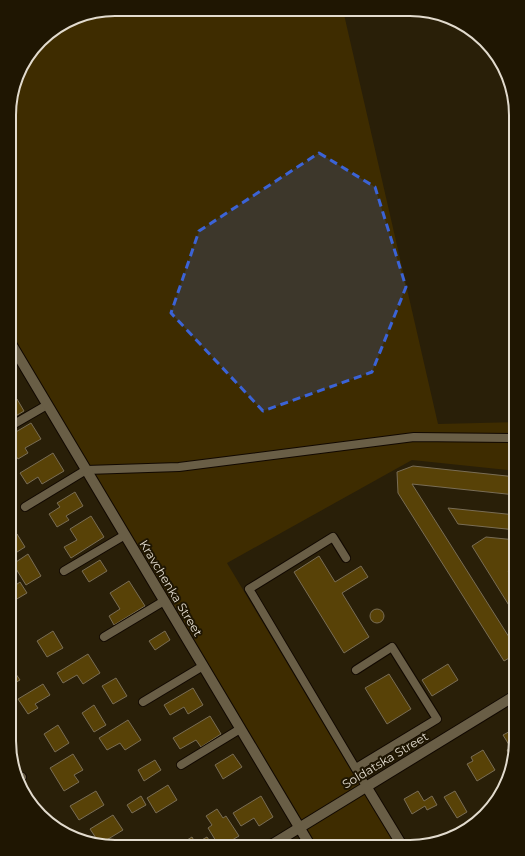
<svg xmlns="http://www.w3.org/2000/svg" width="525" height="856" font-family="Montserrat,sans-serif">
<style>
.green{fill:#3e2c00}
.building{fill:#584207;stroke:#796d55}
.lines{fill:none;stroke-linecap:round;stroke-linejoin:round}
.lane-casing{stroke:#110800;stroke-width:10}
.street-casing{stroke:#110800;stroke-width:12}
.secondary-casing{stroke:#110800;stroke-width:12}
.lane{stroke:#695e46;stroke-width:8}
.street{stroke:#695e46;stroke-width:10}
.secondary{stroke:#695e46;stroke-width:10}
.marked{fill:#3b63d6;fill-opacity:0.2;stroke:#3b63d6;stroke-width:3;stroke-dasharray:8 5;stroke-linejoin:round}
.labels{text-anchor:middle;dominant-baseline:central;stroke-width:4;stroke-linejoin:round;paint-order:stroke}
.street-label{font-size:12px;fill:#e2dbce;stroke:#1f1602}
.rim{fill:none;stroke:#e2dbce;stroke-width:2}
</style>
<rect width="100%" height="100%" fill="#291f08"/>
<!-- green -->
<path class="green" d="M 115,9 L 343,10 L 438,424 L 516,422 L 516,471 L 412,460 L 227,563 L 397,847 L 318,847 L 10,331 L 10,101 L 20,68 L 45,35 L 74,17 Z"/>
<!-- building -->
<path class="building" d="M 17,399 L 24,411 L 9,420 L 9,404 Z
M 31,423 L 41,439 L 25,448 L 28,453 L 18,459 L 9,446 L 9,436 Z
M 53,453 L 64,471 L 42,484 L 38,477 L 27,484 L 20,473 Z
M 413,466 L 516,477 L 516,495 L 412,484 L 509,637 L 516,633 L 516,654 L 504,661 L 398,493 L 397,472 Z
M 75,492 L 83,506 L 66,516 L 69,520 L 57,527 L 49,514 L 60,507 L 57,503 Z
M 448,508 L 516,515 L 516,530 L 458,524 Z
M 91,516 L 104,537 L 71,558 L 64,547 L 77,540 L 70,529 Z
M 17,534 L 25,547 L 9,557 L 9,538 Z
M 486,537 L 516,540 L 516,572 L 508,571 L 516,583 L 516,604 L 510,607 L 472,546 Z
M 28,554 L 41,576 L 26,585 L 13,564 Z
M 319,556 L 335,582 L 361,566 L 368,577 L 342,593 L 369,637 L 344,653 L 294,572 Z
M 100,560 L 107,571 L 89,582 L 82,571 Z
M 9,580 L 13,587 L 20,582 L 27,593 L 10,603 Z
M 129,581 L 145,606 L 114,625 L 109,616 L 120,609 L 110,593 Z
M370 616a7 7 0 1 1 14 0a7 7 0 1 1-14 0Z
M 53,631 L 63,648 L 47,657 L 37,641 Z
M 165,631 L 170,640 L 155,650 L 149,641 Z
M 88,654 L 100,673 L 83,684 L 77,675 L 63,683 L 57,673 Z
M 9,664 L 20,680 L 9,686 Z
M 448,664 L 458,680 L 432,696 L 422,680 Z
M 389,674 L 411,709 L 387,724 L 365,688 Z
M 116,678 L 127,696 L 113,704 L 102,686 Z
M 43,684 L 50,695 L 35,704 L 38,708 L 28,714 L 18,699 Z
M 193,688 L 203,705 L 188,714 L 184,707 L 170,715 L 164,705 Z
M 94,705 L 106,725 L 94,732 L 82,713 Z
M 210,716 L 221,734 L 201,747 L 196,740 L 180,749 L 173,738 Z
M 128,720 L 141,740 L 125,750 L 120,743 L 107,750 L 99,738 Z
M 58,725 L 69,743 L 55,752 L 44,734 Z
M 516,728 L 516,749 L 512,759 L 507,750 L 511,748 L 503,735 Z
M 483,750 L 495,770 L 477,781 L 467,764 L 473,761 L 471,757 Z
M 73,754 L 83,770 L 74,775 L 79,782 L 64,791 L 50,768 Z
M 233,754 L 242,767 L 223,779 L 215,765 Z
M 155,760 L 161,770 L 144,781 L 138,770 Z
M 168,785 L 177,800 L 156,813 L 147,798 Z
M 96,791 L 104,805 L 79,820 L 70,806 Z
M 418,791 L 424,801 L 432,796 L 437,805 L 427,810 L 425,806 L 412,814 L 404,799 Z
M 455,791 L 467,812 L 457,818 L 444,797 Z
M 141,796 L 146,805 L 132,813 L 127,805 Z
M 261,796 L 273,817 L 259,826 L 254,818 L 241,826 L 233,813 Z
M 217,809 L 223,818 L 226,816 L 239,836 L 222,846 L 219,846 L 208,828 L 212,825 L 206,816 Z
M 113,815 L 123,830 L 100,844 L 90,829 Z
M 451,830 L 455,836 L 451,839 L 431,843 Z
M 192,837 L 197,846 L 177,846 Z
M 207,837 L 213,846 L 201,846 L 198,842 Z"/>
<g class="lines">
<defs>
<path id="lane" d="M 9,427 L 47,405
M 25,507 L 86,470 L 179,467 L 414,437 L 516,438
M 346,558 L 333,537 L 249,589 L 366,786
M 64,571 L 125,535
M 104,637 L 164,601
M 143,702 L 203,666
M 181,765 L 240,729
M 356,768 L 437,719 L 392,647 L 356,670
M 17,780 L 22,777"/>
<path id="street" d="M 10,342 L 311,847
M 366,786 L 403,847"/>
<path id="secondary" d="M 268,847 L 516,695"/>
</defs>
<!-- lane casing -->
<use href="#lane" class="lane-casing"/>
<!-- street casing -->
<use href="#street" class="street-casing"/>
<!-- secondary casing -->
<use href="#secondary" class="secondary-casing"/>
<!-- lane -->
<use href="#lane" class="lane"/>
<!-- street -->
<use href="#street" class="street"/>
<!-- secondary -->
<use href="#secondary" class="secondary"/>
</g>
<!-- marked area -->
<path class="marked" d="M 319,153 L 375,187 L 406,287 L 372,372 L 263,411 L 171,313 L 199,231 Z"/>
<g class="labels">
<!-- street labels -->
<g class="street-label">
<text transform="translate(171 588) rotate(59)">Kravchenka Street</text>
<text transform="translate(385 760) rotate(-31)">Soldatska Street</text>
</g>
</g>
<!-- crop -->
<path d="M0 0H525V856H0ZM115 16H410A99 99 0 0 1 509 115V741A99 99 0 0 1 410 840H115A99 99 0 0 1 16 741V115A99 99 0 0 1 115 16Z" fill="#1f1602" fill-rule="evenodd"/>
<path class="rim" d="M115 16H410A99 99 0 0 1 509 115V741A99 99 0 0 1 410 840H115A99 99 0 0 1 16 741V115A99 99 0 0 1 115 16Z"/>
</svg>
